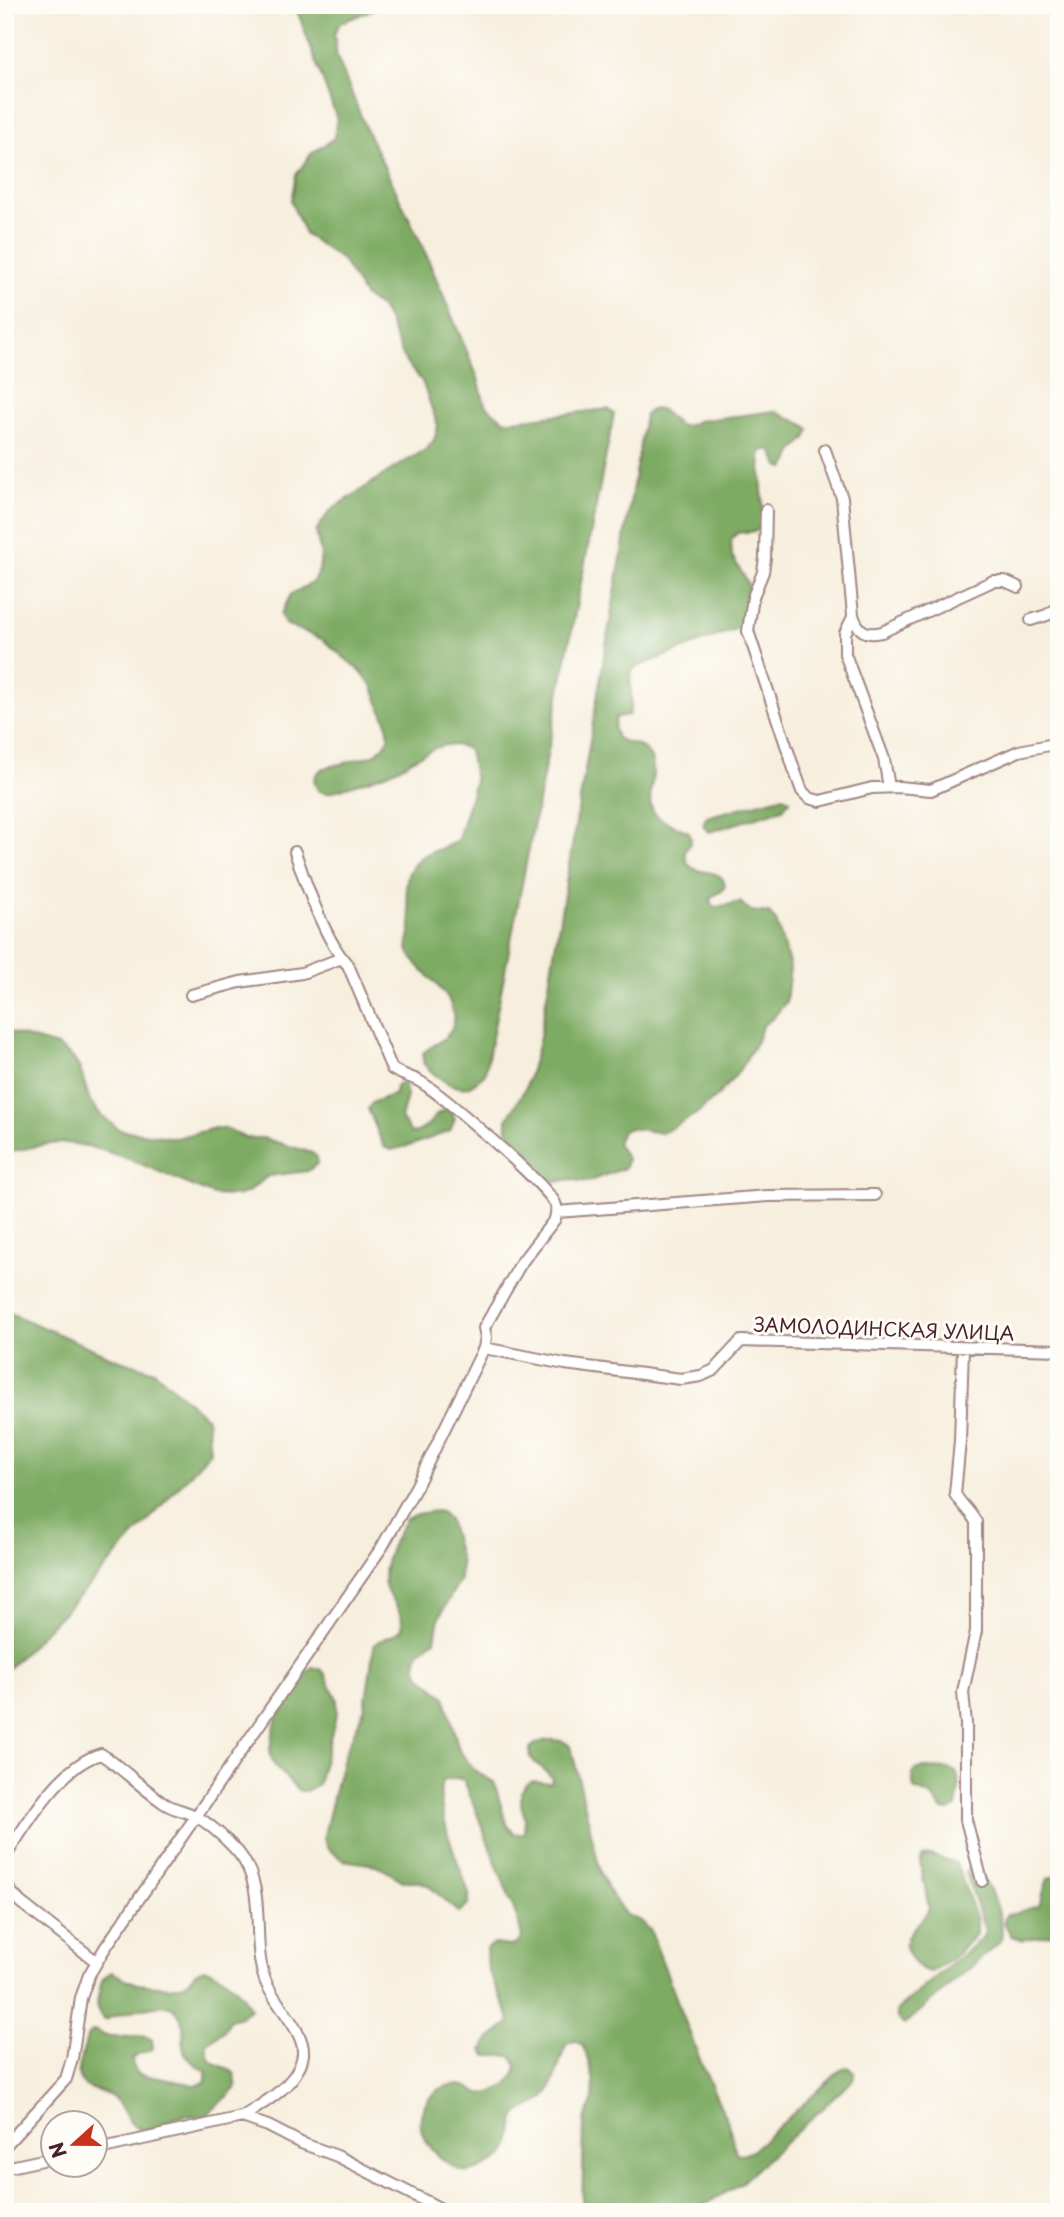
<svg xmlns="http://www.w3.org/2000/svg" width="1064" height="2217" font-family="'Playpen Sans',sans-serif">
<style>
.forest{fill:#7eab64;stroke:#646548;stroke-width:2}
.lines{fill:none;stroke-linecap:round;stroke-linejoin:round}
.street-casing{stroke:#a08784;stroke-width:14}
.street{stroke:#fff;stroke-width:10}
.labels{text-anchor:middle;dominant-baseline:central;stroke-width:6;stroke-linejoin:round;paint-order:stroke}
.street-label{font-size:19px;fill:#4a1f2b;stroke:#fdfcf7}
</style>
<rect width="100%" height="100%" fill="#fdfcf7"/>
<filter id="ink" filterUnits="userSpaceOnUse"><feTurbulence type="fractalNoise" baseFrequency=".0143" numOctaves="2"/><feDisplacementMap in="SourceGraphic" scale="14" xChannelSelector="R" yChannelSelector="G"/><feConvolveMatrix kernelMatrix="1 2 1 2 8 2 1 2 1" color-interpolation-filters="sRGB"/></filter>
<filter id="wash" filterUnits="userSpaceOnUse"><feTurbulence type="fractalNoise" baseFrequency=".00686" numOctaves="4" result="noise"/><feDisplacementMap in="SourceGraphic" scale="28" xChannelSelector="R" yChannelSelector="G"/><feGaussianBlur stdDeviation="1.57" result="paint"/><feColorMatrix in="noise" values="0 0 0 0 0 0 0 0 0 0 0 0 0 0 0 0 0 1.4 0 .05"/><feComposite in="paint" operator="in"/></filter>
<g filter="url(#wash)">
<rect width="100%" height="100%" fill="#f7efde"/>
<!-- forest -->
<path class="forest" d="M 295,5 L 384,5 L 340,23 L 334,34 L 337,57 L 366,129 L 422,245 L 478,378 L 485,405 L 505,421 L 608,409 L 614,414 L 485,1073 C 480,1078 474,1085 467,1087 C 453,1091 431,1073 423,1063 L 423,1053 C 433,1044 451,1039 453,1024 C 458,992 423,979 410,954 C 404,943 412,935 411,923 C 409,902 399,880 416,862 C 427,849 446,851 458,839 L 475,781 L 469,750 C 439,734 417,761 390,772 C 370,780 349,786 328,793 L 319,791 C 312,782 313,776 322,769 L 374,755 L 385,745 L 389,736 L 387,724 L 372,685 L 359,670 L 322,639 L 285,624 L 281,614 L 291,594 L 312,583 L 319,571 L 321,555 L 316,531 L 330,511 L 394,468 L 425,450 L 434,440 L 438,426 L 422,381 L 406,363 L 388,320 L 381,308 L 365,297 L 342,260 L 305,234 L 293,207 L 291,201 L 296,175 L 311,154 L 334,138 L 337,119 Z
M 660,409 L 680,426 L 690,425 L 697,421 L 775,411 L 806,426 L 809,429 C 808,440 802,441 796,448 C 789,455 792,462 784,468 L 778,466 L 772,450 L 763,450 L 760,456 L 764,523 L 757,531 L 737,533 L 731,540 L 732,556 L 748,583 L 747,619 L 738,628 L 634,668 C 625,682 636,699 629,715 L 616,717 L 614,729 L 617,738 C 628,745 641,742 649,755 C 661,773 642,798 655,814 C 660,821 681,828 689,832 C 694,840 689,845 685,852 C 686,883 722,862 725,886 L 722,891 L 711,897 L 711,905 L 716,907 L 740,902 L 750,911 L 769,913 L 776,921 L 790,967 L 786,1002 L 773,1018 L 762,1026 L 757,1041 L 737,1074 L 718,1095 L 696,1114 L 662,1133 L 630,1128 L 622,1131 L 617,1143 L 627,1159 L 625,1168 L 587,1182 L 570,1179 L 556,1182 L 538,1174 L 512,1147 L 507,1134 L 507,1119 L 526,1087 L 539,1042 L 645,415 L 651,410 Z
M 784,796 L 790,800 L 783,809 L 709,832 L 703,825 L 706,817 Z
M 5,1031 L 57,1046 L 73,1058 L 80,1069 L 90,1101 L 102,1116 L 120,1130 L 176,1138 L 215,1128 L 228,1129 L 245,1138 L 263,1138 L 312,1153 L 317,1157 L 317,1164 L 308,1171 L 268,1176 L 248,1192 L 236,1196 L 214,1195 C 170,1178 111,1146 65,1143 C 45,1142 25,1150 5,1152 Z
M 400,1083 L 405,1084 L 407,1096 L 401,1118 L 411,1133 C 431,1132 433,1108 449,1110 L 455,1118 L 450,1131 L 412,1145 L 391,1150 L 384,1147 L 368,1109 L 373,1102 L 395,1094 L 396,1086 Z
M 5,1311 L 114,1358 L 154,1371 L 207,1418 L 210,1452 L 89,1586 L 5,1672 Z
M 436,1511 L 441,1512 L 449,1520 L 461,1563 L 460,1579 L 439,1618 L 435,1640 L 419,1652 L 416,1665 L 420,1675 L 445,1697 L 459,1750 L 476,1772 L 494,1782 L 507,1826 L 515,1834 L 524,1833 L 525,1818 L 521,1804 L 521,1792 C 531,1776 536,1782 551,1783 L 552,1779 C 546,1766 528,1765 530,1748 C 541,1738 558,1737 571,1746 L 600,1871 L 611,1895 L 626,1915 L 641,1921 L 650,1930 L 702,2065 L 728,2123 L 737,2154 L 743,2155 L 752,2151 L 843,2068 L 848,2067 L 855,2074 L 853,2080 L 740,2184 L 692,2212 L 582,2212 L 584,2122 L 593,2099 L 594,2081 L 585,2051 L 582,2045 L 575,2041 L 567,2043 C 560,2058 555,2084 545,2097 C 538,2105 525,2106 518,2114 C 510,2124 514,2139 508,2150 C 504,2158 495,2162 487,2165 C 481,2168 474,2172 467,2172 C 450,2170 430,2150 423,2135 C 413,2111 434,2082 460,2085 C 471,2086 478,2096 490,2093 C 507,2089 526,2070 510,2056 L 487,2056 L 482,2050 C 488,2036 501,2033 510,2021 C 506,1997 481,1973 487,1949 L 494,1944 L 510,1946 L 517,1944 L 522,1937 L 518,1920 L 464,1780 L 457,1778 L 442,1781 C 434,1809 460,1865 469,1894 C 470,1904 468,1908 458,1912 L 428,1885 L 421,1882 L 405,1882 L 376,1865 L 343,1860 L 328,1849 L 323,1839 L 342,1760 L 365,1707 L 374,1645 C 382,1637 394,1638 402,1629 C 404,1614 395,1605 388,1593 C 376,1572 395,1537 406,1519 L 416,1514 Z
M 313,1667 L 322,1670 L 325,1674 L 337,1699 L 337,1712 L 318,1784 L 306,1791 L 299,1791 L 275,1766 L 271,1757 L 270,1748 L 279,1706 L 304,1675 Z
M 923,1768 L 949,1769 L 956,1772 L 960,1783 L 956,1807 L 949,1811 L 943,1810 L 931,1796 L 914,1789 L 912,1774 L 915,1770 Z
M 931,1855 L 956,1863 L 976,1917 L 976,1934 L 952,1959 L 931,1972 C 917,1970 909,1957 905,1944 C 908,1928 923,1923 929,1909 L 920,1862 L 923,1856 Z
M 973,1864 C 987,1880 1008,1920 1000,1942 L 904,2025 L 897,2018 L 896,2011 L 983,1937 L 985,1930 L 966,1873 L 967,1868 Z
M 1059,1875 L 1059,1933 L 1022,1940 L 1011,1936 L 1004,1922 L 1006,1915 L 1039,1906 L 1048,1878 Z
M 204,1969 C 222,1972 242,1991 250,2008 L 241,2017 L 230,2020 L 224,2031 L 207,2043 C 205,2068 220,2061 234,2073 L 237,2087 L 206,2116 C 197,2116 187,2115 179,2117 C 167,2120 156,2132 144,2130 C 127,2128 125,2109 115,2099 C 106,2090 83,2091 79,2078 C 76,2070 86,2045 87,2036 L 93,2031 L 97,2031 C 116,2045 131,2030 152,2039 L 153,2049 L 138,2054 L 132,2058 L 133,2066 L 138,2074 L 196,2085 L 206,2082 L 206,2071 C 161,2047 201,2033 171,2006 C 153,2003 121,2013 104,2020 C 92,2010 99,1994 102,1980 L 111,1972 L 137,1984 L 169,1987 L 185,1984 L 197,1972 Z"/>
</g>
<g filter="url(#ink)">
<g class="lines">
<defs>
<path id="street" d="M 825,450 L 842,498 L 853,615 C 858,631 866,636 882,632 L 993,581 L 1005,581 L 1018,587
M 766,510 L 765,558 L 763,572 L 753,597 L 748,631 L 794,769 L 802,791 L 809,798 L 820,801 L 872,788 L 899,787 L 931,790 L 1019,751 L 1059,743
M 853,617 L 845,633 L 845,654 L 884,759 L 889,787
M 1031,620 L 1047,615 L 1059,607
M 295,852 C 305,882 326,943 348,965 L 392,1069 C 400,1074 408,1076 417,1080 C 438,1090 545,1184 555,1203 C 558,1209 556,1214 555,1219 L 521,1263 L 484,1328 L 486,1337 L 484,1348
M 191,995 L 240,982 L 302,973 L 342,958
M 557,1212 L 768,1196 L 875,1195
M 963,1348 L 960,1441 L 955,1494 C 961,1505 970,1511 976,1522 L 976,1631 L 963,1692 L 966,1724 L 966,1820 L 982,1881
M 5,1857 C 26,1824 62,1764 101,1754 C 123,1769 142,1788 164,1803 C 174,1810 183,1810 193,1815 C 210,1823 225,1838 238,1852 C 269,1890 250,1938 265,1980 C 273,2003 305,2030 303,2054 C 300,2083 263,2104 242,2117
M 5,1885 L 20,1902 L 97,1962
M 5,2146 L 66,2079 L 72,2059 L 81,1998 L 89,1975 L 105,1948 L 382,1547 L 416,1487 L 484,1348 L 565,1364 L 681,1379 L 701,1376 L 714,1370 L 741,1341 L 1059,1350
M 94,2150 L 242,2117 L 268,2126 L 301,2143 L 337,2156 L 447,2212
M 5,2168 L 52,2158"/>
</defs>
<!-- street casing -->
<use href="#street" class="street-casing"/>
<!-- street -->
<use href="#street" class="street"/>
</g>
</g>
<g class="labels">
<!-- street labels -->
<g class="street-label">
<text transform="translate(884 1328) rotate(2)">ЗАМОЛОДИНСКАЯ УЛИЦА</text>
</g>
</g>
<!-- margin -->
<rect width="1064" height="2217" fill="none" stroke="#fdfcf7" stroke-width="28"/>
<!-- north arrow -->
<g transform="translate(74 2144) rotate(249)"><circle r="33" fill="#fdfcf7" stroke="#b5a4a5" stroke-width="2"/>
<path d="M0-5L12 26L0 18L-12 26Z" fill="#c8321e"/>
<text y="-10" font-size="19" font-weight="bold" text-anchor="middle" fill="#4a1f2b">N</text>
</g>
</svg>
